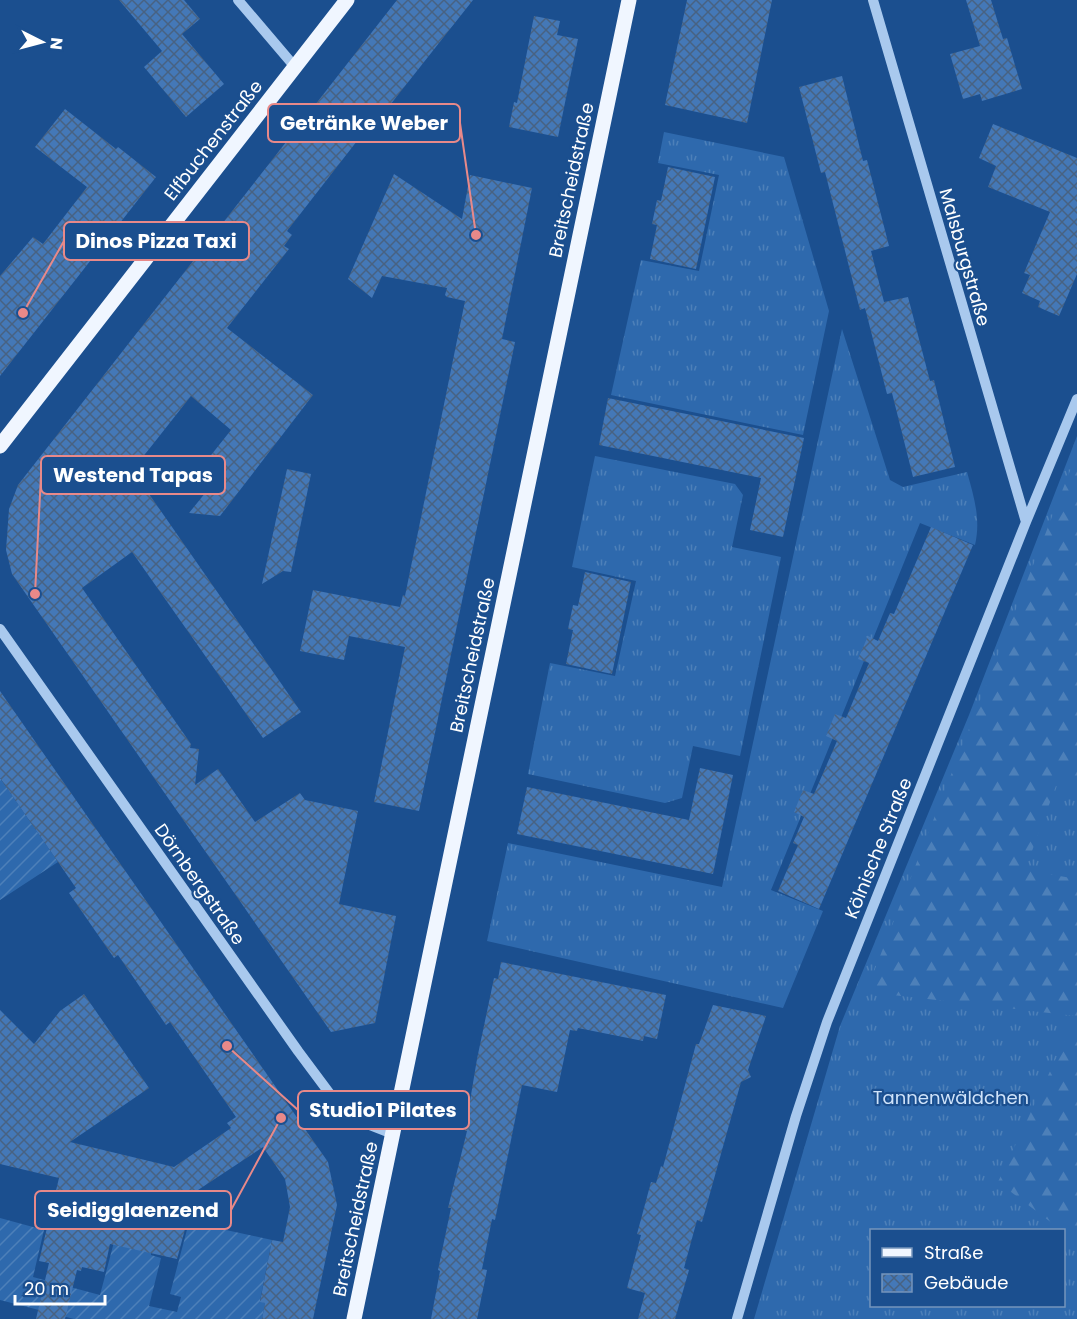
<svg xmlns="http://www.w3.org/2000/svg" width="1077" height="1319" font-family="Poppins,sans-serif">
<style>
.grass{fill:url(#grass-tufts);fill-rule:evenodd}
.forest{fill:url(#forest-firs)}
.garden{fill:url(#garden-furrows)}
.building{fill:url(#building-cross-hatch)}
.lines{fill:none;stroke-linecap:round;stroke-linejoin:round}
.minor{stroke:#a9c9ee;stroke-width:10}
.major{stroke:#f0f6ff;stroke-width:15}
.labels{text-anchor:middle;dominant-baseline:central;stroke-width:4.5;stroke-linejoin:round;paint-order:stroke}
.street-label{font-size:18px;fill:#fff;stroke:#1b4f8f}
.park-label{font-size:18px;fill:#cfe3fa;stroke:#1b4f8f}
.leader{fill:none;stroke:#e88989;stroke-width:2}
.callout-dot{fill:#e88989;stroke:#1b4f8f;stroke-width:2}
.callout{fill:#1b4f8f;stroke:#e88989;stroke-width:2}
.callout-label{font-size:20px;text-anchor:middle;font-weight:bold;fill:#fff}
</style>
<defs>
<pattern id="grass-tufts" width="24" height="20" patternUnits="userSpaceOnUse" patternTransform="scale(1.5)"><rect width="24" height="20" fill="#2e69ad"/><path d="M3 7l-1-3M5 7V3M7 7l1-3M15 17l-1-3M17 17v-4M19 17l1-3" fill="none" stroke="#4d80b9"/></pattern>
<pattern id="forest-firs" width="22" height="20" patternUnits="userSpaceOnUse" patternTransform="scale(1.5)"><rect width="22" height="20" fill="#2e69ad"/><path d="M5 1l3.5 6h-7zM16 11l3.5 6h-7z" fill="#4d80b9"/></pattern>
<pattern id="garden-furrows" width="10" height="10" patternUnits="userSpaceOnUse" patternTransform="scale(1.5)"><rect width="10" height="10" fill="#2e69ad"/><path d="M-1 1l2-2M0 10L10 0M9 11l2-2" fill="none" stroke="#4d80b9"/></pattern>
<pattern id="building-cross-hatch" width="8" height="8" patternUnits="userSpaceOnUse" patternTransform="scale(1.5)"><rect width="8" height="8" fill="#4478b7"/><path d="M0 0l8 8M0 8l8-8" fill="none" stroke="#486282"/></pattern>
</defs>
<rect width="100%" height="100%" fill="#1b4f8f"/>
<!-- grass -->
<path class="grass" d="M 664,132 L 784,157 L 829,311 L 803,435 L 611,395 L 641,260 L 699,271 L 719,175 L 658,163 Z
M 842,329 L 890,480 L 903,487 L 967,472 C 974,497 981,519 975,545 L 920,523 L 771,890 L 823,911 L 783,1008 L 487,941 L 508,843 L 722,887 Z
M 1077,436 L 1077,1319 L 754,1319 L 840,1026 L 969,715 ZM 872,1230 L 1064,1230 L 1064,1306 L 872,1306 Z
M 595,456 L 735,484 L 743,495 L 732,547 L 781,557 L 740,756 L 693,746 L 682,798 L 665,803 L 528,774 L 550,663 L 615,676 L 636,581 L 572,567 Z"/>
<!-- forest -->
<path class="forest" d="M 1077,453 L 1077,780 L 1060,775 L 1025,870 L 1077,879 L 1077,1242 L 998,1182 L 1076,1016 L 866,992 Z"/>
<!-- garden -->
<path class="garden" d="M 0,778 L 58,862 L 0,900 Z
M 0,1218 L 44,1230 L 33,1277 L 100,1295 L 114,1242 L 151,1251 L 151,1255 L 161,1258 L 149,1306 L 177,1312 L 181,1297 L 170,1294 L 189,1222 L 272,1240 L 260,1301 L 265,1303 L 262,1319 L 74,1319 L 0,1300 Z"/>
<!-- building -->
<path class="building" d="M 119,0 L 184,0 L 200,19 L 182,34 L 224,84 L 186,117 L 144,67 L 162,51 Z
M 397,0 L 473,0 L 360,143 L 357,141 L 287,231 L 292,235 L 284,246 L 289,249 L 227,328 L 313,395 L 220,516 L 189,513 L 219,476 L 204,464 L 231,430 L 191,396 L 127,477 L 149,494 L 301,712 L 263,738 L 132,552 L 82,588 L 191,744 L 190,748 L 199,749 L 195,785 L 218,769 L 255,822 L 300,793 L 305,800 L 358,811 L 339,904 L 396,916 L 375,1023 L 331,1032 L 12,574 L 6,550 L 9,509 L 18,485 Z
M 687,0 L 772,0 L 747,123 L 665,105 Z
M 966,0 L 991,0 L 1003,39 L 1007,38 L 1022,89 L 982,101 L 980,94 L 963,99 L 950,54 L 980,46 Z
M 534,16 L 560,21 L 557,35 L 578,39 L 558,137 L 509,127 L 514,102 L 517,103 Z
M 842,76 L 863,161 L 867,160 L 889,246 L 871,251 L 884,302 L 908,297 L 930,381 L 934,380 L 955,467 L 913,477 L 892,393 L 887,394 L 865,308 L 860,310 L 825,172 L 821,173 L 799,87 Z
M 65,109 L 116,149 L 118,147 L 156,177 L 0,376 L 0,276 L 33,237 L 43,244 L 87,187 L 35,147 Z
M 993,124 L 1077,158 L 1077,274 L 1059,316 L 1038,307 L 1040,301 L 1022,293 L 1030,275 L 1024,273 L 1050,212 L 988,187 L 996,166 L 979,158 Z
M 668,167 L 715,177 L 696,269 L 650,259 L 657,225 L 652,224 L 657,200 L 661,201 Z
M 394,174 L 462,219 L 470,175 L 532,188 L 502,339 L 515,342 L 419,811 L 374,802 L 405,647 L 349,636 L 344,660 L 300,651 L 313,590 L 400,607 L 403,595 L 405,596 L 465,301 L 447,297 L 445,295 L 447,288 L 382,276 L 372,298 L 348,279 Z
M 608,398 L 804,438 L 783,537 L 750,530 L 761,478 L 599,445 Z
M 287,469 L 311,474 L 291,572 L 283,571 L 262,584 Z
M 931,527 L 973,545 L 819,909 L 778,891 L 798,845 L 793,843 L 804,817 L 794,812 L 803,790 L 814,794 L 837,741 L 826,736 L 835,714 L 846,718 L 869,663 L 858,659 L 868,636 L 878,641 L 890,613 L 894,614 Z
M 585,572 L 631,582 L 612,674 L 566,664 L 573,630 L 568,629 L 573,605 L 578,606 Z
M 0,691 L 328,1162 L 337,1205 L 313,1319 L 262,1319 L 265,1303 L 260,1302 L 272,1240 L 283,1242 L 290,1207 L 285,1179 L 263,1147 L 195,1192 L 177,1259 L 110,1244 L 104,1272 L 82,1267 L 81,1271 L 77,1270 L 65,1319 L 36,1319 L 49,1263 L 39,1261 L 59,1178 L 0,1164 L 0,1010 L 34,1044 L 60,1011 L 84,994 L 149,1088 L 70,1142 L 174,1167 L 231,1128 L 227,1123 L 236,1117 L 170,1022 L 166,1025 L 118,955 L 114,958 L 69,893 L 76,888 L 0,778 Z
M 700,768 L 733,775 L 713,874 L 517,834 L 527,787 L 689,820 Z
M 501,962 L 666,995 L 657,1039 L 644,1036 L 643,1041 L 578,1028 L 577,1031 L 570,1030 L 557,1092 L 522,1085 L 495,1220 L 492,1219 L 482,1269 L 487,1270 L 477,1319 L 431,1319 L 440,1271 L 438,1270 L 451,1208 L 448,1208 L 467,1131 L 465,1131 L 477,1059 L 494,978 L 498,979 Z
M 713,1005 L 766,1016 L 748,1070 L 751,1077 L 741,1082 L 702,1222 L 697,1220 L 684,1268 L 689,1270 L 675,1319 L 638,1319 L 645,1293 L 627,1288 L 641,1235 L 637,1234 L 651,1182 L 656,1183 L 661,1166 L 663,1167 L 696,1044 L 699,1044 Z"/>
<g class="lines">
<!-- minor -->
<path class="minor" d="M 238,0 L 295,67
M 873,0 L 1026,522
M 0,629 L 298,1051 L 336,1102 L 352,1118 L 393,1134
M 737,1319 L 796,1116 L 827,1022 L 1026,522 L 1077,399"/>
<!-- major -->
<path class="major" d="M 0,446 L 347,0
M 354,1319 L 629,0"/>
</g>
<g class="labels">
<!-- street labels -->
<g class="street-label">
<text transform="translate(213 140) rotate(-52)">Elfbuchenstraße</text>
<text transform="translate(571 180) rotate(-78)">Breitscheidstraße</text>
<text transform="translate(965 257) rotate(74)">Malsburgstraße</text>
<text transform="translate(472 655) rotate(-78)">Breitscheidstraße</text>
<text transform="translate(878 848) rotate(-68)">Kölnische Straße</text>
<text transform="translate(200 884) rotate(55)">Dörnbergstraße</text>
<text transform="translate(355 1219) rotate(-78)">Breitscheidstraße</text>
</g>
<!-- park labels -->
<g class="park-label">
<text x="951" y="1097">Tannenwäldchen</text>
</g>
</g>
<!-- callouts -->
<path class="leader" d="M476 235L460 123M23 313L64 241M35 594L41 475M227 1046L298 1110M281 1118L231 1210"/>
<g class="callout-dot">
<circle cx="476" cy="235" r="6"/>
<circle cx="23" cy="313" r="6"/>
<circle cx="35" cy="594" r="6"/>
<circle cx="227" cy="1046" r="6"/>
<circle cx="281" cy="1118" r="6"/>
</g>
<g class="callout">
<rect x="268" y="104" width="192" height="38" rx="6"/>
<rect x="64" y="222" width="185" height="38" rx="6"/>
<rect x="41" y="456" width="184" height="38" rx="6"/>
<rect x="298" y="1091" width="171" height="38" rx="6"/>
<rect x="35" y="1191" width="196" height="38" rx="6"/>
</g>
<g class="callout-label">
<text x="364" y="130">Getränke Weber</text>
<text x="156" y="248">Dinos Pizza Taxi</text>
<text x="133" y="482">Westend Tapas</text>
<text x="383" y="1117">Studio1 Pilates</text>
<text x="133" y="1217">Seidigglaenzend</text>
</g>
<!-- legend -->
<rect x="870" y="1229" width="195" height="78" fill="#1b4f8f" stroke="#7695bc" stroke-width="1.5"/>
<rect x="882" y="1248" width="30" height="9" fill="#f0f6ff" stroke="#7695bc" stroke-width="1.5"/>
<text x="924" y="1259" font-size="18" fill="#ffffff">Straße</text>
<rect x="882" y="1274" width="30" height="18" fill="url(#building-cross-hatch)" stroke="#7695bc" stroke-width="1.5"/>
<text x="924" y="1289" font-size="18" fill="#ffffff">Gebäude</text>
<!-- north arrow -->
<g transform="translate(42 42) rotate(96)" stroke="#1b4f8f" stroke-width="4.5" paint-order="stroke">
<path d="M0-4.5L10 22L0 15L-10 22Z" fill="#ffffff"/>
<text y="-9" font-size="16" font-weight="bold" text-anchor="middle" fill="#ffffff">N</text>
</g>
<!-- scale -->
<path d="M15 1295v9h90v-9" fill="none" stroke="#ffffff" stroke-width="3"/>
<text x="24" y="1295" font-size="18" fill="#ffffff" stroke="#1b4f8f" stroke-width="4.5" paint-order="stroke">20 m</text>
</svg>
